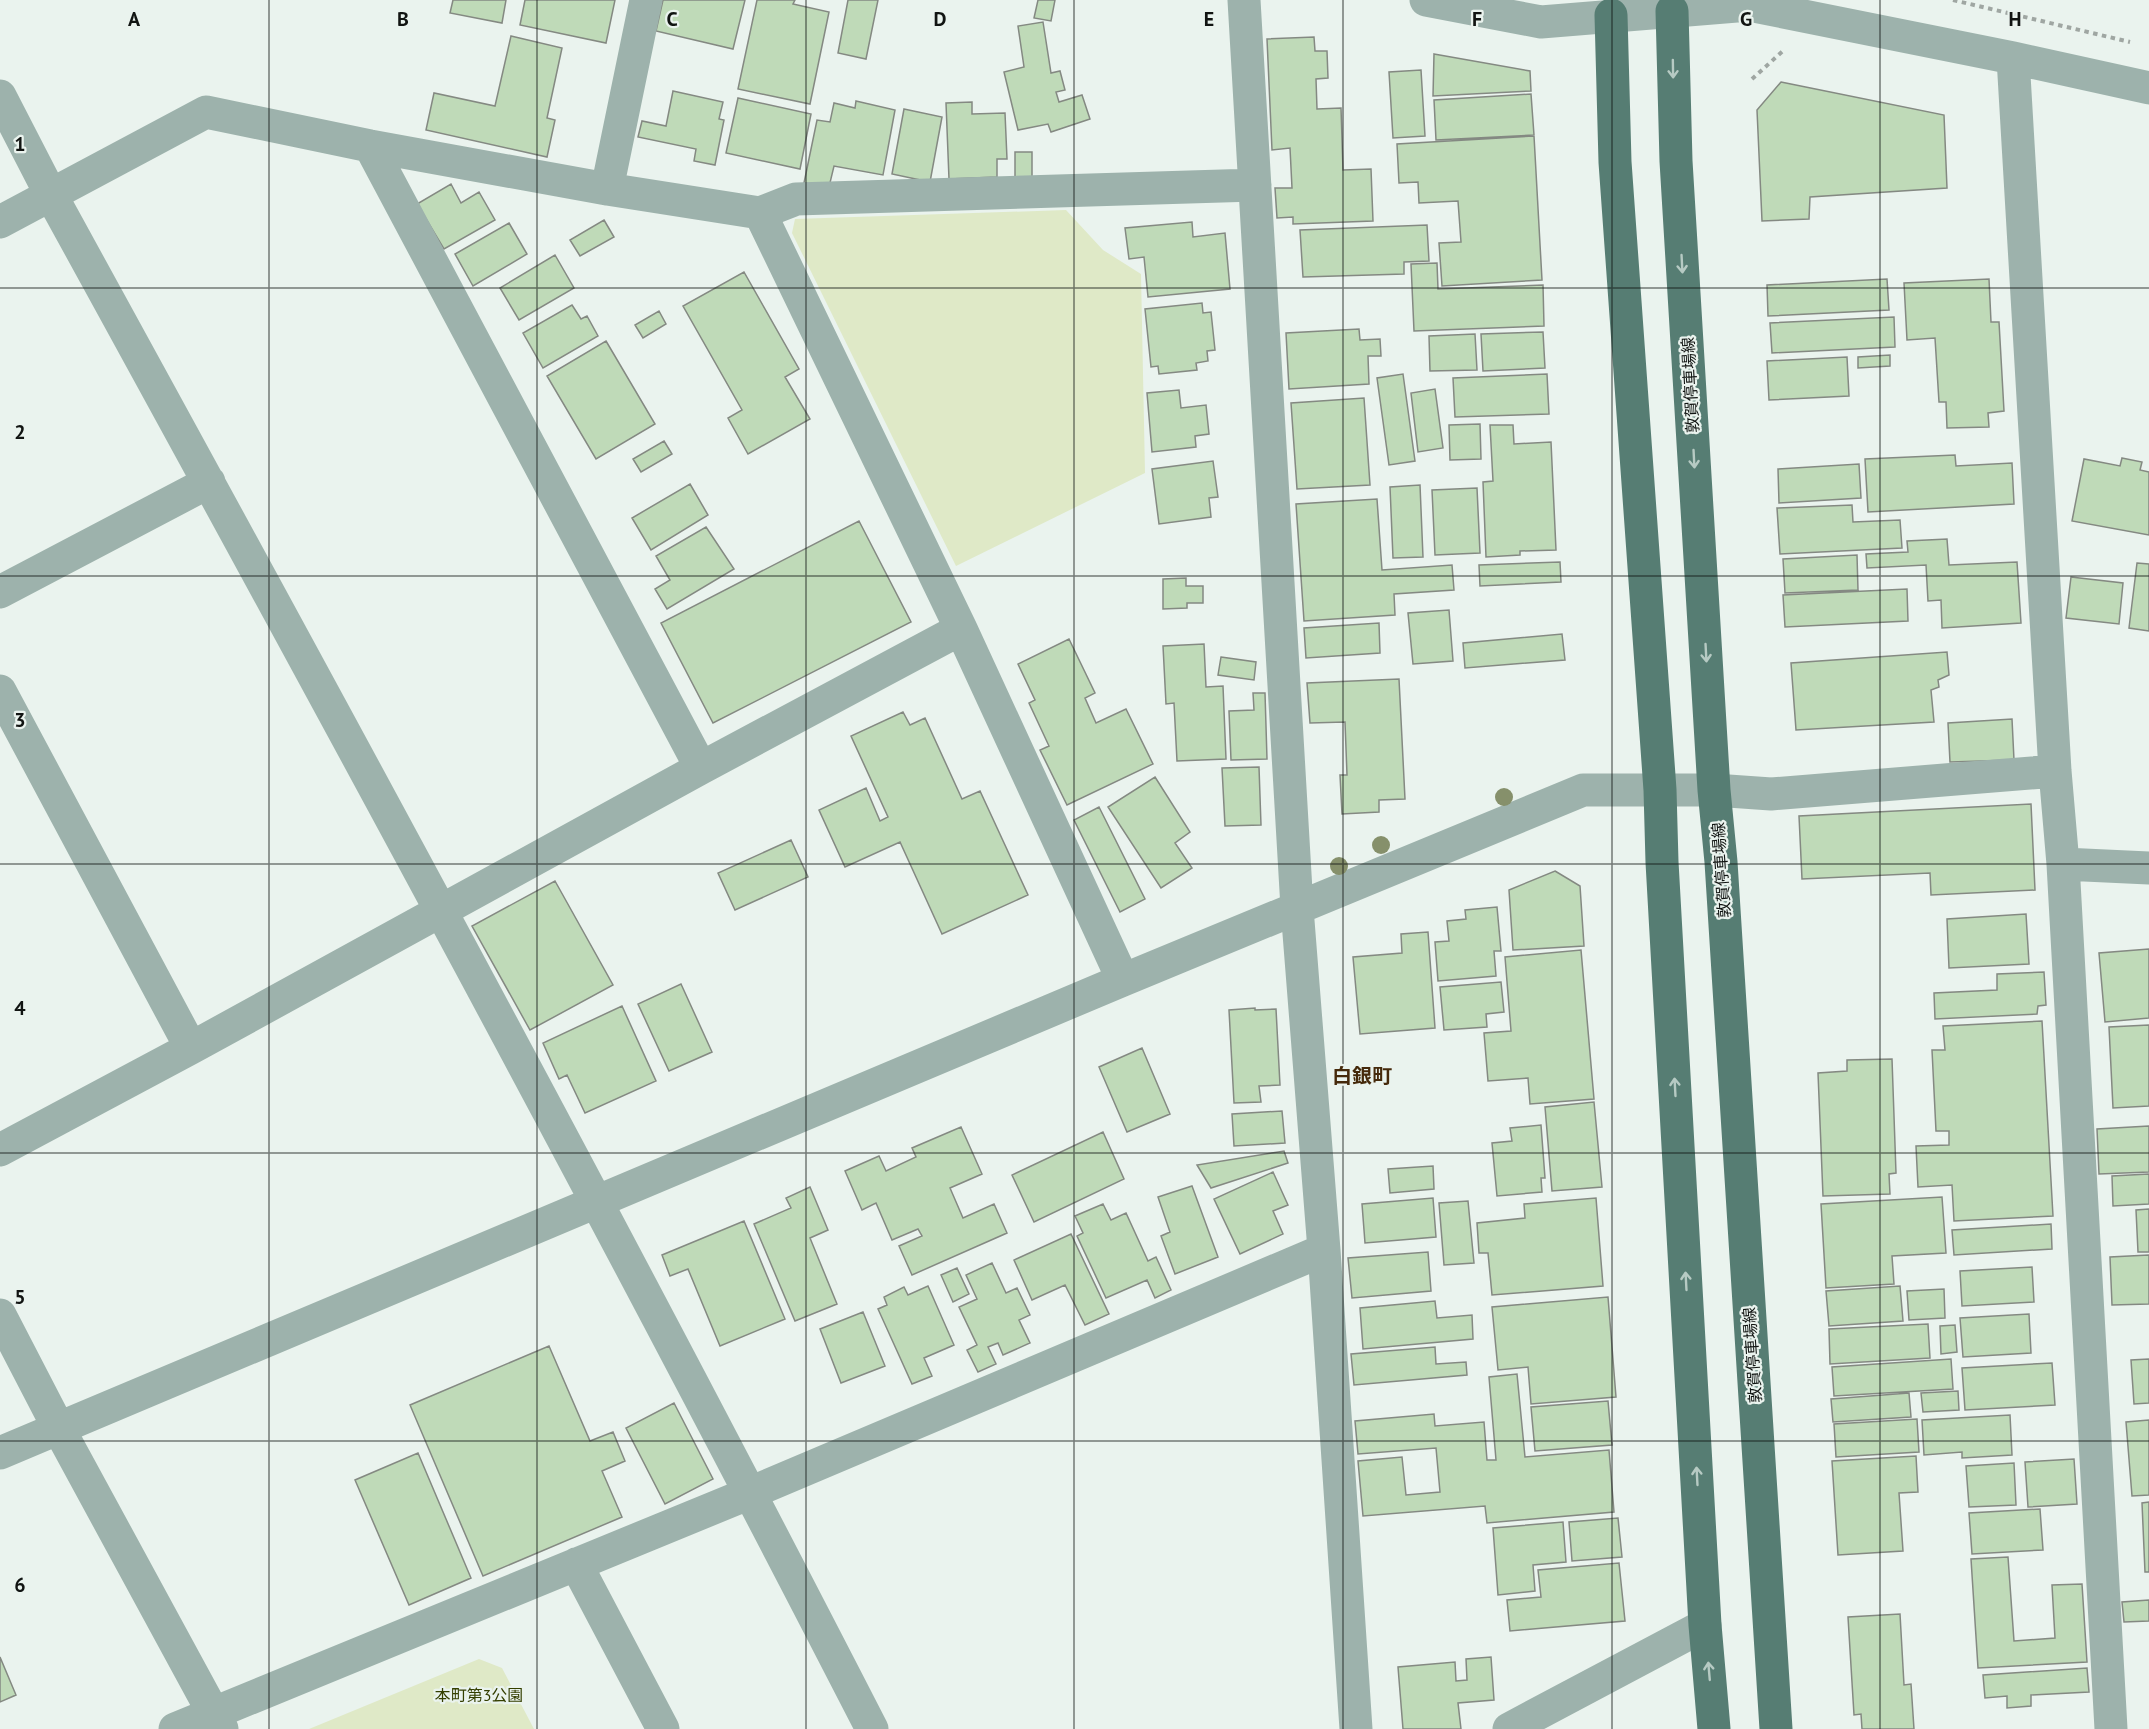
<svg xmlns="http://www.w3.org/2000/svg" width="2149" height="1729" font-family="'PT Sans','Noto Sans JP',sans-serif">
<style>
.green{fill:#dfe9c7}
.building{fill:#bfdab8;stroke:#848982;stroke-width:1.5}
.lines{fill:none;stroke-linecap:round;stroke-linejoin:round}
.path{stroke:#9fa6a2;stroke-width:4;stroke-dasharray:4.5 4.5;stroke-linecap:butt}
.minor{stroke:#9db2ac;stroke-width:33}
.major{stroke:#567d73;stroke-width:33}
.tree{fill:#86906b}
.oneway{stroke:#b6cac3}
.grid{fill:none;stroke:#111412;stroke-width:1.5;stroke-opacity:0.55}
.labels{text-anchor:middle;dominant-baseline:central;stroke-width:4.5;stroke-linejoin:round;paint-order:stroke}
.street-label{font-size:16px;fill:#111412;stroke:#eaf3ee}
.park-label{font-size:16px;fill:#343f00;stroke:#eaf3ee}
.quarter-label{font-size:20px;font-weight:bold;fill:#45290b;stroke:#eaf3ee}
.grid-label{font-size:20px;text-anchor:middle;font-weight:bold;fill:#111412;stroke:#eaf3ee;stroke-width:4.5;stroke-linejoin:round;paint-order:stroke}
</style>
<rect width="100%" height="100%" fill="#eaf3ee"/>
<!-- green -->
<path class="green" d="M 1066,210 L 1103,250 L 1141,274 L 1145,473 L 956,566 L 792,233 L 795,219 Z
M 479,1659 L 502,1668 L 534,1729 L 309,1729 Z"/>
<!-- building -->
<path class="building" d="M 453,0 L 506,0 L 502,23 L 450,13 Z
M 525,0 L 615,0 L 606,43 L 520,25 Z
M 663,0 L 745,0 L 733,49 L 656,31 Z
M 757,0 L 795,0 L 793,4 L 829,12 L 810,104 L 738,89 Z
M 848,0 L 878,0 L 866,59 L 838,53 Z
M 1038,0 L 1055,0 L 1051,21 L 1034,18 Z
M 1043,22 L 1051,73 L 1060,71 L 1065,90 L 1056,92 L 1059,102 L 1082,95 L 1090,119 L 1051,132 L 1048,124 L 1018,130 L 1004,72 L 1024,67 L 1018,26 Z
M 511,36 L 562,48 L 547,118 L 555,120 L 547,157 L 426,130 L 434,93 L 495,106 Z
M 1314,37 L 1315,51 L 1327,51 L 1328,78 L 1316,79 L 1317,109 L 1341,108 L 1343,170 L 1371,169 L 1373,221 L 1293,224 L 1293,217 L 1277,218 L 1275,188 L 1292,188 L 1290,148 L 1272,150 L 1267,39 Z
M 1434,54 L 1530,71 L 1531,91 L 1433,96 Z
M 1421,70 L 1425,136 L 1393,138 L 1389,72 Z
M 1781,82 L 1944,115 L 1947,188 L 1810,197 L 1809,219 L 1762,221 L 1757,110 Z
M 673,91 L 723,102 L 719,119 L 724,120 L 715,165 L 694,161 L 696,149 L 638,137 L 642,121 L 666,126 Z
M 1531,94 L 1534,135 L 1436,140 L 1434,100 Z
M 738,98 L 811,114 L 800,169 L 726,153 Z
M 856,101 L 895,110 L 883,175 L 834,166 L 829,187 L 804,183 L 817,120 L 830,122 L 834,103 L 855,108 Z
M 972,102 L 972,114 L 1005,113 L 1007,159 L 997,159 L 997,177 L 949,179 L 946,103 Z
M 904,109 L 942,117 L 930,182 L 892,174 Z
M 1534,136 L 1542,280 L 1442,286 L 1439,243 L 1461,242 L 1458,201 L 1419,203 L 1418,182 L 1399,183 L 1397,144 Z
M 1015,152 L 1032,152 L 1032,177 L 1015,177 Z
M 451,184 L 461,203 L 479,192 L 495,220 L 444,249 L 417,204 Z
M 604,220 L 614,237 L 580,256 L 570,240 Z
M 1192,222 L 1193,237 L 1225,233 L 1230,289 L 1148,297 L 1144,257 L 1129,259 L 1125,228 Z
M 509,223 L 527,254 L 473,286 L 455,254 Z
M 1427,225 L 1429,261 L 1404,262 L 1404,274 L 1303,277 L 1300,230 Z
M 555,255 L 574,288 L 519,320 L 500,288 Z
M 1437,263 L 1438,289 L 1543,285 L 1544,326 L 1414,331 L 1411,264 Z
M 744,272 L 799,369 L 785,377 L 810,419 L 748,454 L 728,418 L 742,410 L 683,306 Z
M 1887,279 L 1889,310 L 1768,316 L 1767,285 Z
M 1989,279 L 1991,322 L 1999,322 L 2004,411 L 1988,413 L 1989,427 L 1947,428 L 1946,402 L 1939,402 L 1935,338 L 1907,340 L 1904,283 Z
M 1202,303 L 1203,313 L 1211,312 L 1215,350 L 1207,351 L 1208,361 L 1196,363 L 1197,370 L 1159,374 L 1158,366 L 1151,367 L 1145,309 Z
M 572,305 L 581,319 L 587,316 L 598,336 L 543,368 L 523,333 Z
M 659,311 L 666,324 L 643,338 L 635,325 Z
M 1894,317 L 1895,347 L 1772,353 L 1770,323 Z
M 1359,329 L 1360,340 L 1380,339 L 1381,356 L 1368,356 L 1369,384 L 1289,389 L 1286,333 Z
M 1543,332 L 1545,368 L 1483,371 L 1481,334 Z
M 1475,334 L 1477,370 L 1430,371 L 1429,336 Z
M 606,341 L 655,424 L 596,459 L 547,376 Z
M 1890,355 L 1890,366 L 1858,368 L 1858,357 Z
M 1847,357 L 1849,396 L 1769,400 L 1767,361 Z
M 1403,374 L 1415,461 L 1389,465 L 1377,378 Z
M 1547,374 L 1549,414 L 1455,417 L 1453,378 Z
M 1435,389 L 1443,448 L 1418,452 L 1411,393 Z
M 1179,390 L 1181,408 L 1206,405 L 1209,434 L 1195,436 L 1196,447 L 1152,452 L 1147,393 Z
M 1364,398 L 1370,485 L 1297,489 L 1291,403 Z
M 1480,424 L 1481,459 L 1450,460 L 1449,425 Z
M 1490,425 L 1513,425 L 1514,444 L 1551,442 L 1556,550 L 1520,551 L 1520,555 L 1486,557 L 1483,482 L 1493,481 Z
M 664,441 L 672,454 L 641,472 L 633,459 Z
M 1955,455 L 1956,466 L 2012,463 L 2014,504 L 1868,512 L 1865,459 Z
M 2122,458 L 2142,462 L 2140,470 L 2149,472 L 2149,535 L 2072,521 L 2084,459 L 2120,466 Z
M 1213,461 L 1218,497 L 1209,498 L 1211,517 L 1159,524 L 1152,469 Z
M 1859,464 L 1861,498 L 1779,503 L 1778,469 Z
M 690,484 L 708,515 L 651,550 L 632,518 Z
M 1420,485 L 1423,557 L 1393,558 L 1390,487 Z
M 1477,488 L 1480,553 L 1435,555 L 1432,490 Z
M 1377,499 L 1382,570 L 1452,565 L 1454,590 L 1394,594 L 1395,615 L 1304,621 L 1296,504 Z
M 1852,505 L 1853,522 L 1900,520 L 1902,548 L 1780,554 L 1777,508 Z
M 859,521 L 911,622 L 713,723 L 661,623 Z
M 706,527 L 734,569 L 667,609 L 655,589 L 670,580 L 656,556 Z
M 1947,539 L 1949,565 L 2017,562 L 2021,623 L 1942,628 L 1941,600 L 1928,601 L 1926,565 L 1867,568 L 1866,554 L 1908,552 L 1907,541 Z
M 1857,555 L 1858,590 L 1785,593 L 1783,559 Z
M 1560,562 L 1561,582 L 1480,586 L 1479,565 Z
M 2137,563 L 2149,564 L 2149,631 L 2129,628 Z
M 2071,577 L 2123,583 L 2119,624 L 2066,618 Z
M 1186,578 L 1186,586 L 1203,586 L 1203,603 L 1187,603 L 1187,608 L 1163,609 L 1163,579 Z
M 1907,589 L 1908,621 L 1785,627 L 1783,595 Z
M 1449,610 L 1453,661 L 1413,664 L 1408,613 Z
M 1379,623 L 1380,653 L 1306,658 L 1304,628 Z
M 1562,634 L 1565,660 L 1465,668 L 1463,643 Z
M 1069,639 L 1095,693 L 1085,698 L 1096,723 L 1126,709 L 1153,764 L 1067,805 L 1040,750 L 1049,746 L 1029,703 L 1035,700 L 1018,664 Z
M 1204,644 L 1206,687 L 1223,686 L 1226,759 L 1177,761 L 1174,703 L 1166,704 L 1163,646 Z
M 1947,652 L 1949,675 L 1938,680 L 1939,687 L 1931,690 L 1934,722 L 1796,730 L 1791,663 Z
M 1221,657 L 1256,662 L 1254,680 L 1218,675 Z
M 1399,679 L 1405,799 L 1379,800 L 1379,812 L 1342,814 L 1340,775 L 1347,775 L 1345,722 L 1310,723 L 1307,683 Z
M 1253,693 L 1265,693 L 1267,759 L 1231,760 L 1229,711 L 1254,710 Z
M 903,712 L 910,725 L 925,718 L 962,799 L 980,791 L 1028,895 L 942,934 L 900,842 L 845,867 L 819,810 L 866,788 L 880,821 L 888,817 L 851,736 Z
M 2012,719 L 2014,760 L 1950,762 L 1948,723 Z
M 1259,767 L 1261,825 L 1225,826 L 1222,768 Z
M 1155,777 L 1190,832 L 1175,843 L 1192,868 L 1161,888 L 1108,807 Z
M 2031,804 L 2035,890 L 1931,895 L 1930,873 L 1802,879 L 1799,816 Z
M 1099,807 L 1145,899 L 1120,912 L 1074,820 Z
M 791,840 L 808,877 L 735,910 L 718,873 Z
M 1555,871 L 1580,886 L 1584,946 L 1513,950 L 1509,890 Z
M 555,881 L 613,985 L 530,1030 L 472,926 Z
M 1497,907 L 1501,951 L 1494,951 L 1496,976 L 1438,981 L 1435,942 L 1449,941 L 1447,921 L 1466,919 L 1465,910 Z
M 2026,914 L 2029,964 L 1949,968 L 1947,919 Z
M 1428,932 L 1435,1028 L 1360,1034 L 1353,957 L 1402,953 L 1401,934 Z
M 2149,949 L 2149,1018 L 2105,1022 L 2099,953 Z
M 1581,950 L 1594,1099 L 1530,1104 L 1528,1078 L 1488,1081 L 1484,1033 L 1511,1031 L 1505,957 Z
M 2044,972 L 2046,1005 L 2038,1006 L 2037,1014 L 1935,1019 L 1934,993 L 1997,990 L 1997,974 Z
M 1501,982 L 1504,1012 L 1486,1014 L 1487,1027 L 1444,1030 L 1440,987 Z
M 681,984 L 712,1052 L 669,1071 L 638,1004 Z
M 622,1006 L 656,1081 L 585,1113 L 567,1075 L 559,1079 L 543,1043 Z
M 1255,1008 L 1255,1010 L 1276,1009 L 1280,1085 L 1259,1086 L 1261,1102 L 1234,1103 L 1229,1010 Z
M 2042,1021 L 2053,1216 L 1954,1221 L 1952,1185 L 1918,1187 L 1916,1146 L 1949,1145 L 1949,1131 L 1936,1131 L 1932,1050 L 1945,1050 L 1943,1026 Z
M 2149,1025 L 2149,1106 L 2113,1108 L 2109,1027 Z
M 1142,1048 L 1170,1114 L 1127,1132 L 1099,1067 Z
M 1892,1059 L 1896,1173 L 1889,1174 L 1890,1194 L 1823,1196 L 1818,1073 L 1847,1071 L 1847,1060 Z
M 1594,1102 L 1602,1187 L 1552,1191 L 1545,1107 Z
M 1282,1111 L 1285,1143 L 1234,1146 L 1232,1114 Z
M 1541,1125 L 1545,1178 L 1541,1178 L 1542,1192 L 1497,1196 L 1492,1143 L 1512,1141 L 1510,1128 Z
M 2149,1126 L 2149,1172 L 2099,1174 L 2097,1129 Z
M 961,1127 L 982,1174 L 950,1188 L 963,1218 L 994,1204 L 1007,1233 L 912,1275 L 899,1246 L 922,1236 L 918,1229 L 892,1240 L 876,1203 L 862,1210 L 845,1171 L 879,1156 L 886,1171 L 916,1157 L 912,1148 Z
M 1103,1132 L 1124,1179 L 1034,1222 L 1012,1175 Z
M 1284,1151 L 1288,1163 L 1211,1188 L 1197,1165 Z
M 1433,1166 L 1434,1189 L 1390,1193 L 1388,1169 Z
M 1273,1172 L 1288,1205 L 1273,1211 L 1283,1234 L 1240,1254 L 1214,1199 Z
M 2149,1174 L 2149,1204 L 2113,1206 L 2112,1176 Z
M 1192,1186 L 1218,1257 L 1175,1274 L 1161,1236 L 1170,1232 L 1158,1197 Z
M 810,1187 L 828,1230 L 810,1238 L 837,1304 L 795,1321 L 754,1224 L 791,1208 L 786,1198 Z
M 1942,1197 L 1946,1253 L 1892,1256 L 1894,1284 L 1826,1288 L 1821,1204 Z
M 1433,1198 L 1436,1237 L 1365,1243 L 1362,1204 Z
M 1596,1198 L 1603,1286 L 1492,1295 L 1488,1253 L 1479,1253 L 1477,1223 L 1525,1218 L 1524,1204 Z
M 1468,1201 L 1474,1263 L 1444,1265 L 1439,1203 Z
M 1103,1204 L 1111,1220 L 1126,1213 L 1148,1261 L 1156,1257 L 1171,1290 L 1155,1298 L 1147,1280 L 1106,1298 L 1077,1236 L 1083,1233 L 1075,1216 Z
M 2149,1209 L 2149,1252 L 2138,1252 L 2136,1210 Z
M 744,1221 L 785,1319 L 720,1346 L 688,1269 L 670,1276 L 662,1255 Z
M 2051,1224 L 2052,1249 L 1954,1255 L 1952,1230 Z
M 1071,1234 L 1109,1314 L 1085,1325 L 1065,1285 L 1032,1300 L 1014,1260 Z
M 1428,1252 L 1431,1291 L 1352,1298 L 1348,1258 Z
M 2149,1255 L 2149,1304 L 2112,1305 L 2110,1257 Z
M 992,1263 L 1006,1293 L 1017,1288 L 1030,1315 L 1019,1320 L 1030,1343 L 1003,1355 L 998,1343 L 988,1347 L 996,1364 L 978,1372 L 967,1350 L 977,1345 L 959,1307 L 977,1299 L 966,1275 Z
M 2032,1267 L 2034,1302 L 1962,1306 L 1960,1271 Z
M 957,1268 L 969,1294 L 953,1302 L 941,1275 Z
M 928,1286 L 954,1345 L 924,1358 L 932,1376 L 912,1384 L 878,1309 L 887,1305 L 884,1297 L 904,1287 L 908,1295 Z
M 1900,1286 L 1903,1321 L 1829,1326 L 1826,1291 Z
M 1944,1289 L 1945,1318 L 1909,1320 L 1907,1291 Z
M 1608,1297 L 1616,1397 L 1531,1404 L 1528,1367 L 1498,1370 L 1492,1307 Z
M 1435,1301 L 1437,1318 L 1472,1315 L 1473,1339 L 1363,1349 L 1360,1308 Z
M 863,1312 L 885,1366 L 841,1383 L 820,1329 Z
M 2029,1314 L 2031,1353 L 1963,1357 L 1960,1318 Z
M 1928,1324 L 1930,1358 L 1830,1364 L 1829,1329 Z
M 1955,1325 L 1957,1352 L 1941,1354 L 1940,1326 Z
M 549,1346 L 590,1441 L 613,1432 L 625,1461 L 602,1471 L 622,1517 L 483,1576 L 410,1405 Z
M 1435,1347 L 1436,1364 L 1466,1362 L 1467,1375 L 1354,1385 L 1351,1354 Z
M 1951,1359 L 1953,1389 L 1834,1396 L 1832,1367 Z
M 2149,1359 L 2149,1403 L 2134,1404 L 2131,1360 Z
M 2052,1363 L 2055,1405 L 1965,1410 L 1962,1368 Z
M 1517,1374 L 1525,1457 L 1609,1450 L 1614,1512 L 1487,1523 L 1485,1506 L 1363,1516 L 1358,1461 L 1402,1457 L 1406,1495 L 1440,1492 L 1436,1448 L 1358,1454 L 1355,1421 L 1434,1414 L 1435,1426 L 1484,1422 L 1487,1460 L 1496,1460 L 1489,1377 Z
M 1958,1391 L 1959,1410 L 1923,1412 L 1921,1393 Z
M 1909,1393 L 1911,1417 L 1833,1422 L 1831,1399 Z
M 1608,1401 L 1612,1445 L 1535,1451 L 1531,1407 Z
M 674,1403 L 713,1479 L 665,1504 L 626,1428 Z
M 2010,1415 L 2012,1455 L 1962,1458 L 1962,1452 L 1924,1455 L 1922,1420 Z
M 1917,1419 L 1919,1452 L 1836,1457 L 1834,1424 Z
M 2149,1420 L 2149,1495 L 2132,1496 L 2126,1422 Z
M 418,1453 L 471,1578 L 409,1605 L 355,1480 Z
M 1916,1456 L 1918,1492 L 1899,1493 L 1903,1551 L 1838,1555 L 1832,1461 Z
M 2074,1459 L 2077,1504 L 2028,1507 L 2025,1462 Z
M 2014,1463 L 2016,1505 L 1969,1507 L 1966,1466 Z
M 2149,1502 L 2149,1572 L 2145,1572 L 2142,1503 Z
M 2040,1509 L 2043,1550 L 1972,1554 L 1969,1513 Z
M 1618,1518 L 1622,1557 L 1572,1561 L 1569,1522 Z
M 1563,1522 L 1566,1562 L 1533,1565 L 1535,1591 L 1498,1595 L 1493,1528 Z
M 2008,1557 L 2014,1641 L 2055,1638 L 2052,1585 L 2082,1584 L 2087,1662 L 1978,1668 L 1971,1559 Z
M 1619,1563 L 1625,1621 L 1510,1631 L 1507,1600 L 1541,1597 L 1538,1570 Z
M 2149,1600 L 2149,1621 L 2124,1622 L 2122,1602 Z
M 1900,1614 L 1904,1685 L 1911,1684 L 1914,1729 L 1862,1729 L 1861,1714 L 1854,1715 L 1848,1617 Z
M 0,1657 L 16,1695 L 0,1702 Z
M 1491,1657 L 1494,1700 L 1458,1703 L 1461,1729 L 1403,1729 L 1398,1667 L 1455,1662 L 1456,1681 L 1467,1680 L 1466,1659 Z
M 2087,1668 L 2089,1692 L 2031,1695 L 2031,1706 L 2007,1708 L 2007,1696 L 1985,1698 L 1983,1675 Z"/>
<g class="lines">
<!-- path -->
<path class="path" d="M 1953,0 L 2130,42
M 1752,79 L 1784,50"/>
<!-- minor -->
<path class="minor" d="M 1244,0 L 1297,908 L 1324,1250 L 1356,1729
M 1426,0 L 1541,22 L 1749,5 L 2013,58 L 2149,88
M 2013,58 L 2055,771 L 2063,864 L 2111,1729
M 0,96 L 51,195 C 330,703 607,1213 872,1729
M 370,146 L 701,768
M 607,189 L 646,0
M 760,213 L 961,629 L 1123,980
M 0,222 L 206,112 L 370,146 L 607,189 L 760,213 L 796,199 L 1255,185
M 0,592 L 209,482
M 0,691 L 191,1048
M 2063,864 L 2149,868
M 0,1150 L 191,1048 L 701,768 L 961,629
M 0,1315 L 59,1429 L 222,1729
M 0,1453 L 1123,980 L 1583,790 L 1714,790 L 1771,794 L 2055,771
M 576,1564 L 663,1729
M 175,1729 L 750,1493 L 1324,1250
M 1509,1729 L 1705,1625"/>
<!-- major -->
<path class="major" d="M 1672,11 L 1676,161 L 1714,790 L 1721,862 L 1776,1729
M 1611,15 L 1615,162 L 1660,790 L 1662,862 L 1705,1625 L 1714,1729"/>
</g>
<!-- trees -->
<g class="tree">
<circle cx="1504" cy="797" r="9"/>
<circle cx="1381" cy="845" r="9"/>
<circle cx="1339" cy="866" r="9"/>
</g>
<!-- one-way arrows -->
<defs><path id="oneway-shaft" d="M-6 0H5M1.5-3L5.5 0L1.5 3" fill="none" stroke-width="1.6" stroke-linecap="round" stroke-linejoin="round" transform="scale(1.5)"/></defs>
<g class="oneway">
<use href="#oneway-shaft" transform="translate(1673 69) rotate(89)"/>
<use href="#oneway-shaft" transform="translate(1682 264) rotate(87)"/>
<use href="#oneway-shaft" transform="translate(1694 459) rotate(87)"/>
<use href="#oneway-shaft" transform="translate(1706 653) rotate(87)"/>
<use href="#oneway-shaft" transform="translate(1675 1087) rotate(-93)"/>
<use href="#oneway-shaft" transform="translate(1686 1281) rotate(-93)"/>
<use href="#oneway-shaft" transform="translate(1697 1476) rotate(-93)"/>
<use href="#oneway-shaft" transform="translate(1709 1671) rotate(-95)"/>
</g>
<!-- grid -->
<path class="grid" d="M 269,0 L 269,1729M 537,0 L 537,1729M 806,0 L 806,1729M 1074,0 L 1074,1729M 1343,0 L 1343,1729M 1612,0 L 1612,1729M 1880,0 L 1880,1729M 0,288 L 2149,288M 0,576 L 2149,576M 0,864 L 2149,864M 0,1153 L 2149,1153M 0,1441 L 2149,1441"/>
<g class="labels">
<!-- street labels -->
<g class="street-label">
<text transform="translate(1690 385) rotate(-93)">敦賀停車場線</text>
<text transform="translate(1721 870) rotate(-94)">敦賀停車場線</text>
<text transform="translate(1752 1355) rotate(-94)">敦賀停車場線</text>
</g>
<!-- park labels -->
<g class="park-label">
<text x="479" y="1695">本町第3公園</text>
</g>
<!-- quarter labels -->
<g class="quarter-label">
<text x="1362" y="1076">白銀町</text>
</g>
</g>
<g class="grid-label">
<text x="134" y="26">A</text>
<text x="403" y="26">B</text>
<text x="672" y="26">C</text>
<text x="940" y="26">D</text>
<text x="1209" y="26">E</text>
<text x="1477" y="26">F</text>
<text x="1746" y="26">G</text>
<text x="2015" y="26">H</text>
<text x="20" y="151">1</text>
<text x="20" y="439">2</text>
<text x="20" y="727">3</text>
<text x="20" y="1015">4</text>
<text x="20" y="1304">5</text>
<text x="20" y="1592">6</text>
</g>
</svg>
